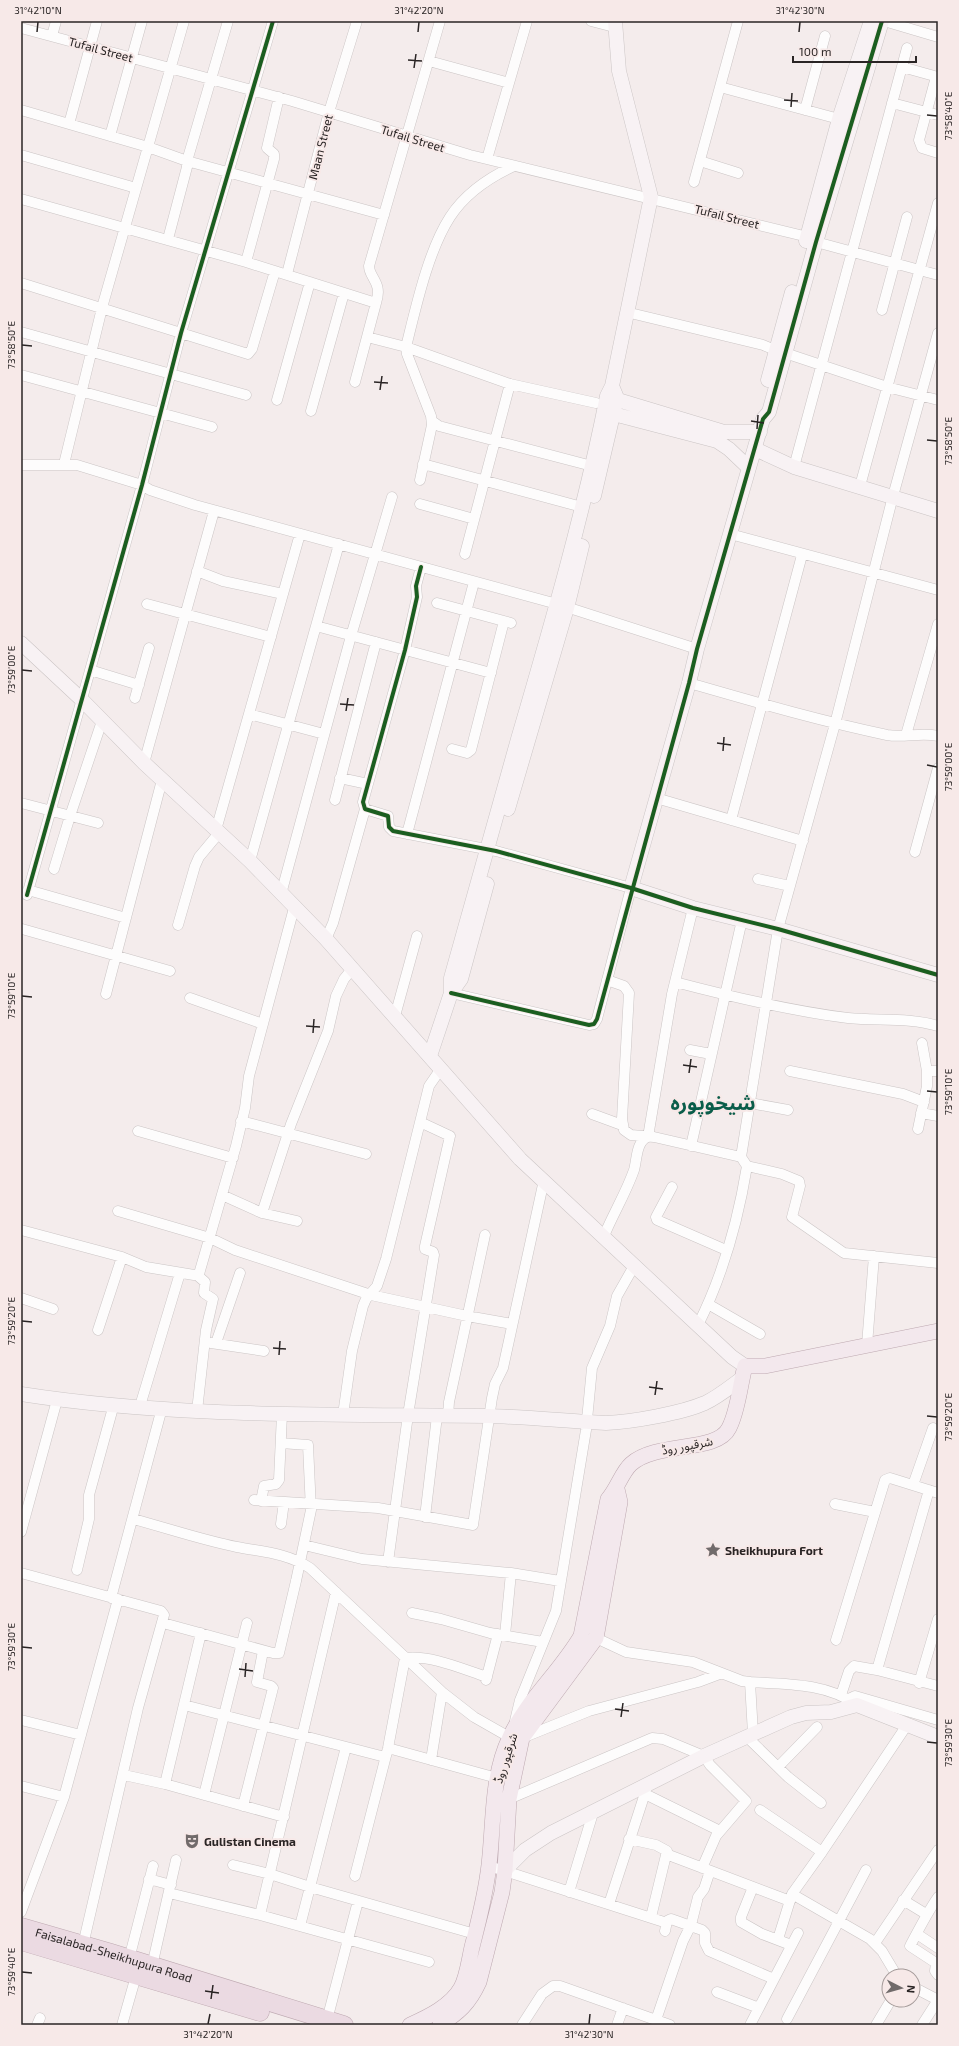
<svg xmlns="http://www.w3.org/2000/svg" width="959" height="2046" font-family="'Exo 2','Noto Sans Arabic',sans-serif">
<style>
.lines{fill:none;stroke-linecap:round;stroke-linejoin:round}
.street-casing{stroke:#cbc5c5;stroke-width:11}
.secondary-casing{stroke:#cbc5c5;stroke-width:15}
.primary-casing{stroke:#bea9b1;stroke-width:16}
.highway-casing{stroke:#bea9b1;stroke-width:19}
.street{stroke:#fdfcfc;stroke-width:10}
.secondary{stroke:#f8f2f4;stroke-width:14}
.primary{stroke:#f3e8ed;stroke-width:15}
.highway{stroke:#ebdae2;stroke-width:18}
.cycleway-casing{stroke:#f7e9e8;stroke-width:6}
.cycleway{stroke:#1b5e20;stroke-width:4}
.ticks{fill:none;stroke:#2a2525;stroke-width:1.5}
.labels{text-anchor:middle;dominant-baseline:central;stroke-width:4;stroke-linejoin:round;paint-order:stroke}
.street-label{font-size:12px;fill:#2a2525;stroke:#f7e9e8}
.poi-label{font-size:12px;font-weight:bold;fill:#2a2525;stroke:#f7e9e8;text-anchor:start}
.town-label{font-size:20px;font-weight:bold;fill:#0a5d4a;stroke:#f7e9e8}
.neatline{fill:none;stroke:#2a2525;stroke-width:1.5}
.ticks-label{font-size:10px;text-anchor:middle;fill:#2a2525}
</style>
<rect width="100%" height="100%" fill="#f4ecec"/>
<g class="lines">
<defs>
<path id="street" d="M 591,21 L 614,27
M 884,21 L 938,37
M 21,28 L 292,101 L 470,155 L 808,237
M 52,36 L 56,21
M 429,61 L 509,83
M 902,67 L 938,77
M 936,77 L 919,140 L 922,148 L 938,153
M 720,87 L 839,119
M 892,103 L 938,115
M 21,110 L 148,147 L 187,161 L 384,215
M 805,110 L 825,36
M 69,124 L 97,21
M 110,136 L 142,21
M 21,155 L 136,188
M 487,159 L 527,21
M 700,161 L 738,173
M 694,182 L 738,21
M 21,199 L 246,262 L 376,303 L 355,382
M 168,239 L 187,167 L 187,161 L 228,21
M 816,242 L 938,275
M 246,262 L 274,159 L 274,154 L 267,148 L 279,97
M 287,274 L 329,112 L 357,21
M 21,283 L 248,354 L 252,349 L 275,271
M 376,303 C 383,282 369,278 369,266 L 440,21
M 882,310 L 907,217
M 626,312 L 763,345 L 775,350
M 21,332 L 246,395
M 938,333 L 893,496 L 835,724 L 778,929 L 741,1157 L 747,1166 L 782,1174 L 799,1181 L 800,1186 L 792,1217 L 844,1253 L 938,1263
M 367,337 L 406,347 L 510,384 L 596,403
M 785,353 L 887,387 L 938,400
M 21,375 L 212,427
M 277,400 L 310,282
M 311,411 L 344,293
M 432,421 L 439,426 L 592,466
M 64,464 L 103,304 L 184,21
M 423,464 L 582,507
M 21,465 L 77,465 L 142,485 L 150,490 L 195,505 L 557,604 L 697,649
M 794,467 L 907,48
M 420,480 L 432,425 L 431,416 L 407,354 L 406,347 C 416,307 428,251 450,217 C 465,194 490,177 514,166
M 860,486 L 938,203
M 420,504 L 474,519
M 730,534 L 938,590
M 465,554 L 510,384
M 421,567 L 416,586 L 417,597 L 405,650 L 363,802 L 365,809 L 388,816 L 389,827 L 393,831 L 496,851 L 631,888 L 597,1019 L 594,1024 L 589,1025 L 451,993
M 197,571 L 223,581 L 283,594
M 437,603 L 511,623
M 147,604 L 271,637
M 316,626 L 491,673
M 90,670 L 139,685
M 689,683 C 755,702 820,721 887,735 C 904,738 921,732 938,736
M 135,698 L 149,648
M 249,714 L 324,734
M 906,735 L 938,624
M 452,749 L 467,753 L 471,750 L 504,621
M 144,763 L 214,511
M 340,778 L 368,784
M 656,798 L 803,841
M 335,800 L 376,642
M 21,803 L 98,823
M 731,820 L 802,555
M 216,830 L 300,534
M 407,834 L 474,582
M 915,852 L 938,768
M 250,861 L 339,544
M 54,869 L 70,816 L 102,721
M 758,879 L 790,886
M 28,890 L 126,918
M 281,894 L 351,636 L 392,497
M 27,895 L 142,485 L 181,333 L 273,21
M 178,925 L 195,866 L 199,857 L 219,833
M 22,929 L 170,971
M 326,939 L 333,923 L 365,809
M 607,980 L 624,986 L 629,993 L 622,1119 L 624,1130 L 631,1135 L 654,1137 L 741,1157
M 675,982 C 732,997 790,1011 848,1018 C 878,1021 909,1017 938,1026
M 106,994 L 162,780
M 190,998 L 263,1024
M 395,1016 L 417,936
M 690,1050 L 711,1054
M 790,1071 L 903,1094 L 924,1102
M 927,1071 L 938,1071
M 750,1103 L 788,1110
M 921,1113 L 938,1116
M 592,1114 L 622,1125
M 241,1121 L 366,1154
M 918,1129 L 927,1086 L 927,1071 L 922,1043
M 138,1131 L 233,1158
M 648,1137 L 672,994 L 693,908
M 691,1146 L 742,920
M 672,1187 L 656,1217 L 657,1220 L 726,1250
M 222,1195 L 262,1213 L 297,1221
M 118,1211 L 210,1238 L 235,1250 L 371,1295 L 467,1316 L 512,1324
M 262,1213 L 291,1124 L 328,1031 L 336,996 L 344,979 L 353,968
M 21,1230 L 122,1257 L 146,1267 L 194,1275 L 199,1274 L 236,1146 L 245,1108 L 249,1076 L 294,908
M 604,1236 C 613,1214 626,1193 634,1170 C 637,1160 636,1141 648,1137
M 21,1298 L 53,1309
M 708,1304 L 760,1334
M 698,1325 C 723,1275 738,1221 747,1166
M 98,1330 L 122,1257
M 211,1343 L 264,1351
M 216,1343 L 240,1273
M 867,1345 L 874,1256
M 140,1406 L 180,1273
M 197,1411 L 206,1330 L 213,1299 L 204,1293 L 205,1282 L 197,1275
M 343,1415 L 352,1351 L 363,1306 L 366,1299 L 377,1286 L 386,1259 L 429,1086 L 440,1070
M 448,1416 L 449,1402 L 485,1235
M 913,1485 L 933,1428
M 254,1500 L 378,1508 L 473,1525 L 492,1398 L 495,1384 L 503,1368 L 544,1180
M 261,1501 L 264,1486 L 276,1484 L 279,1480 L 282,1414
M 835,1504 L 875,1512
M 425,1517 L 437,1416
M 133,1519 C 167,1528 202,1540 237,1547 C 263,1552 287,1553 310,1568 L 442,1692 L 474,1717 L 509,1737 L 522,1738 L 589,1711 L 698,1682 L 722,1673
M 281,1524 L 284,1502
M 21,1532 L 57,1400
M 304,1545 L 362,1559 L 511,1573 L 560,1581
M 388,1562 L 408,1415 L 434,1255 L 433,1252 L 425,1249 L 425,1246 L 450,1136 L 420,1122
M 77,1570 L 89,1519 L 89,1495 L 114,1404
M 21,1573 L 161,1611 L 164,1615 L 138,1708 L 83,1945
M 111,1598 L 162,1408
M 412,1613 L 441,1619 L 490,1633 L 543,1642
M 163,1623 L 273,1653 L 279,1653 L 296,1581 L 311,1510 L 308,1445 L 281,1443
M 505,1635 L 511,1573
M 596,1638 L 626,1652 L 693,1662 L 742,1681 L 750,1682 L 753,1734
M 836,1640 L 885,1480 L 890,1478 L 938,1493
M 877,1670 L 929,1490
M 486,1680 L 498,1634
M 750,1682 C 786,1684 827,1683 857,1705
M 919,1683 L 938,1619
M 841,1695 L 849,1671 L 854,1666 L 877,1670 L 938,1686
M 849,1699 L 855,1696 L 938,1720
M 184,1705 L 385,1757
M 21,1720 L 81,1735
M 515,1721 L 520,1700 L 556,1611 L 586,1430 L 592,1368 L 610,1326 L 617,1296 L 634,1266
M 747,1737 L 788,1777 L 821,1803
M 388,1748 L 497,1778
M 431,1760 L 442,1692
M 778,1767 L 817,1727
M 124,1775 L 165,1784 L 284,1817
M 165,1784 L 201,1633
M 21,1786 L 64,1797
M 645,1794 L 720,1831
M 204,1795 L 247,1623
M 509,1799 L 652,1738 L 663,1739 L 704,1756 L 710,1765 L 746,1801 L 716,1836 L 702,1868
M 243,1806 L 273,1688 L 271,1686 L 257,1682 L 263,1651
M 760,1810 L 822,1852
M 629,1839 L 656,1845 L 667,1851 L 651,1917
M 666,1854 L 790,1901
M 233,1865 L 270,1874 L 310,1887 L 475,1934
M 489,1866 L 667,1923
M 355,1876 L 388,1748 L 405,1658 C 432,1655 462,1669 487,1677
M 149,1879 L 171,1885
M 753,1887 L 741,1917 L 741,1922 L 762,1934 L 791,1945
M 569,1892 L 593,1813
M 169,1893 L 260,1915 L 429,1962
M 792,1894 L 870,1939 L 882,1951 L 897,1976
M 938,1897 C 927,1913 919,1929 910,1946 L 936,1963 L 935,1971 L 938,1975
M 903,1900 L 926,1914
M 609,1904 L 648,1784
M 21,1912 L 64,1797 L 118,1599
M 260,1915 L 336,1592
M 300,1926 L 346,1747
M 665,1931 L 667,1921 L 671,1919 L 702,1930 L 705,1933 L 705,1943 L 709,1951 L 774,1979
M 917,1934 L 938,1948
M 778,1939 L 792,1894 L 822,1852 L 907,1725
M 875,1943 L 938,1850
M 129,1959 L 153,1866
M 152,1966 L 176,1860
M 913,1987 L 938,2000
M 717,1992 L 759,2008
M 787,2019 L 866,1870
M 327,2020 L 358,1901
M 656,2020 L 683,1941 L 691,1925 L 698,1897 L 704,1889 L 710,1871
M 37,2025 L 40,2018
M 122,2025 L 136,1976
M 522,2025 L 542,1994 L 553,1986 L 560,1986 L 670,2025
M 617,2025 L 623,2008
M 750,2025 L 798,1933
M 876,2025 L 891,2000
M 922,2025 L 938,2000"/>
<path id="secondary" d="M 882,21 L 816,242 L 769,412 L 763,419 L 697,649 L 689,683 L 631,888 L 693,908 L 778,929 L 938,975
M 806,241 L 839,119 L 871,21
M 768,380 L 792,292
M 608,397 L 724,432 L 760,432
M 606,412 L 717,441 L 729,449 L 749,468
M 755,449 L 794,467 L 938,511
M 594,496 L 617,398 L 612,386
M 21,643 L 81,699 L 144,763 L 250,861 L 326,939 L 520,1159 L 732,1357 L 745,1366
M 508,809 L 567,608 L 582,546
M 451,993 L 461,979 L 487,884
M 430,1056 L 451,993 L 451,978 C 473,899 495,819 518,739 C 551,626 584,512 607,396 L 612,386 L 651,197 L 619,71 L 615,21
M 21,1394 C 175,1418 333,1414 488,1416 C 527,1417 567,1421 606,1423 C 632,1422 682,1413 705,1403 C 718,1397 730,1387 741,1379
M 505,1870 L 525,1850 L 551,1833 L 704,1756 L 791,1717 L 806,1713 L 831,1712 L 857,1705 L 938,1737"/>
<path id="primary" d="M 410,2025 C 428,2017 451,2006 461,1988 C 467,1977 469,1960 472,1947 C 479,1920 486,1892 489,1865 C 494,1822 491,1776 510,1737 C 527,1700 560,1672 581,1636 L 608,1499 C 617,1489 622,1472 631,1464 C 657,1441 717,1453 729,1428 C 738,1411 740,1385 745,1366 L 765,1366 L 938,1331
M 440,2025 C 459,2012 469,2004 479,1982 L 502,1892 L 505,1870 L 509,1799 L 522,1738 L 596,1638 L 620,1502 L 617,1489"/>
<g id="highway">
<path id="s1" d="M 21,1927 L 111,1953 L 344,2025"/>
<path d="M 21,1941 L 260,2012"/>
</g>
</defs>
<!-- street casing -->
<use href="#street" class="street-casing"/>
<!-- secondary casing -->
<use href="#secondary" class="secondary-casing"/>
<!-- primary casing -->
<use href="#primary" class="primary-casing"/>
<!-- highway casing -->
<use href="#highway" class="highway-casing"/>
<!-- street -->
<use href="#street" class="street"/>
<!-- secondary -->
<use href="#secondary" class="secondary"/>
<!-- primary -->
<use href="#primary" class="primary"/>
<!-- highway -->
<use href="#highway" class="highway"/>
<defs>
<path id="cycleway" d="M 421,567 L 416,586 L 417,597 L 405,650 L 363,802 L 365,809 L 388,816 L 389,827 L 393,831 L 496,851 L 631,888 L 693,908 L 778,929 L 938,975
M 27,895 L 142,485 L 181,333 L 273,21
M 451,993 L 589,1025 L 594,1024 L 597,1019 L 689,683 L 697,649 L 763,419 L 769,412 L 816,242 L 882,21"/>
</defs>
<!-- cycleway casing -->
<use href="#cycleway" class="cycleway-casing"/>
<!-- cycleway -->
<use href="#cycleway" class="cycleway"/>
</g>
<!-- ticks -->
<path class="ticks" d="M 37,32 L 38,22M 418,32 L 419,22M 799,32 L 800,22M 408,60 L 422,61M 414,68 L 416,54M 784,100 L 798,101M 791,107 L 792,93M 927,115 L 937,116M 22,345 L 32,346M 374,382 L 388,383M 380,390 L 382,376M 751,421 L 764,423M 757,429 L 758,415M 927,440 L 937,441M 22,670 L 32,671M 340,704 L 354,705M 346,711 L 348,698M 717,743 L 731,745M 723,751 L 724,737M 927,765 L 937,767M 22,996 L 32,997M 306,1026 L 320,1027M 313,1033 L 314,1019M 683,1065 L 697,1067M 689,1073 L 691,1059M 927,1091 L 937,1092M 22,1321 L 32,1322M 273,1348 L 286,1349M 279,1355 L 280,1341M 649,1387 L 663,1389M 655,1395 L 657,1381M 927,1416 L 937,1417M 22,1647 L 32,1648M 239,1669 L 253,1671M 245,1677 L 246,1663M 615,1709 L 629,1711M 621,1717 L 623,1703M 927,1742 L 937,1743M 22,1972 L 32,1973M 205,1991 L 219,1993M 211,1999 L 213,1985M 208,2024 L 210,2014M 589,2024 L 590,2014"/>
<!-- icons -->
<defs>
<symbol id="sight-bare" viewBox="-9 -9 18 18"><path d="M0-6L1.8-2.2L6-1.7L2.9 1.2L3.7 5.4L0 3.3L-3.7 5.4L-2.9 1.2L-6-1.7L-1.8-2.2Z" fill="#716b6b" stroke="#f7e9e8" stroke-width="2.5" paint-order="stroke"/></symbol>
<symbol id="theatre-bare" viewBox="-9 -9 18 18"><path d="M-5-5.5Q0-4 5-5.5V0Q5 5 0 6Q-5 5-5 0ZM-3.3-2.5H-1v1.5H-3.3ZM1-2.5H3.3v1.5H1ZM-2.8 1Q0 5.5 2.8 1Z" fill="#716b6b" stroke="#f7e9e8" stroke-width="2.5" paint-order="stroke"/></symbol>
</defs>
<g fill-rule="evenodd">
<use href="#sight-bare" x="702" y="1539" width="22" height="22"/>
<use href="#theatre-bare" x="181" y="1830" width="22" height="22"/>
</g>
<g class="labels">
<!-- street labels -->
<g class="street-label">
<text transform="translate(101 49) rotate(15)">Tufail Street</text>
<text transform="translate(413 138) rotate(17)">Tufail Street</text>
<text transform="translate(320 147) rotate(-76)">Maan Street</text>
<text transform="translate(727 216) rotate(14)">Tufail Street</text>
<text transform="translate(687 1445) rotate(-11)">شرقپور روڈ</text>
<text transform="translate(505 1758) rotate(-72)">شرقپور روڈ</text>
<text stroke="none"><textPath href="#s1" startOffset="97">Faisalabad-Sheikhupura Road</textPath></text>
</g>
<!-- poi labels -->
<g class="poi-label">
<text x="725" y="1550">Sheikhupura Fort</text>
<text x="204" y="1841">Gulistan Cinema</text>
</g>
<!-- town labels -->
<g class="town-label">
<text x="713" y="1102">شیخوپورہ</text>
</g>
</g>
<!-- border -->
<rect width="959" height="2046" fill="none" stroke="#f7e9e8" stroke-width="44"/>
<!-- north arrow -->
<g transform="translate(901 1988) rotate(96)"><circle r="19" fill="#f7e9e8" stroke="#a59b9a"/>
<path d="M0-3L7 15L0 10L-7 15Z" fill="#716b6b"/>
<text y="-6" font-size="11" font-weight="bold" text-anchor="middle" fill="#2a2525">N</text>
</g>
<!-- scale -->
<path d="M793 56v6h123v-6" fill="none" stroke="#2a2525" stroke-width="2"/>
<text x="799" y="56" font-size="12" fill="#2a2525" stroke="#f7e9e8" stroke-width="3" paint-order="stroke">100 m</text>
<rect x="22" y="22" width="915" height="2002" class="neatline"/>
<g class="ticks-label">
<text x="38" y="14">31°42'10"N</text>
<text x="419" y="14">31°42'20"N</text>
<text x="800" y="14">31°42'30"N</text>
<text transform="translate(948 116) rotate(-90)" y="4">73°58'40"E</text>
<text transform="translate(11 345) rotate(-90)" y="4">73°58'50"E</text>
<text transform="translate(948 441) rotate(-90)" y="4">73°58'50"E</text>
<text transform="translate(11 670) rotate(-90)" y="4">73°59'00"E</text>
<text transform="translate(948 767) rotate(-90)" y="4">73°59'00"E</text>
<text transform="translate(11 996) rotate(-90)" y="4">73°59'10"E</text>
<text transform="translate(948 1092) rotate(-90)" y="4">73°59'10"E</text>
<text transform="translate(11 1321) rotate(-90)" y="4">73°59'20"E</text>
<text transform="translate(948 1417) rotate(-90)" y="4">73°59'20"E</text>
<text transform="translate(11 1647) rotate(-90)" y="4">73°59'30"E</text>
<text transform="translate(948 1743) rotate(-90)" y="4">73°59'30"E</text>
<text transform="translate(11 1972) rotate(-90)" y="4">73°59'40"E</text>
<text x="208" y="2038">31°42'20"N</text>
<text x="589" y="2038">31°42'30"N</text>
</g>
</svg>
